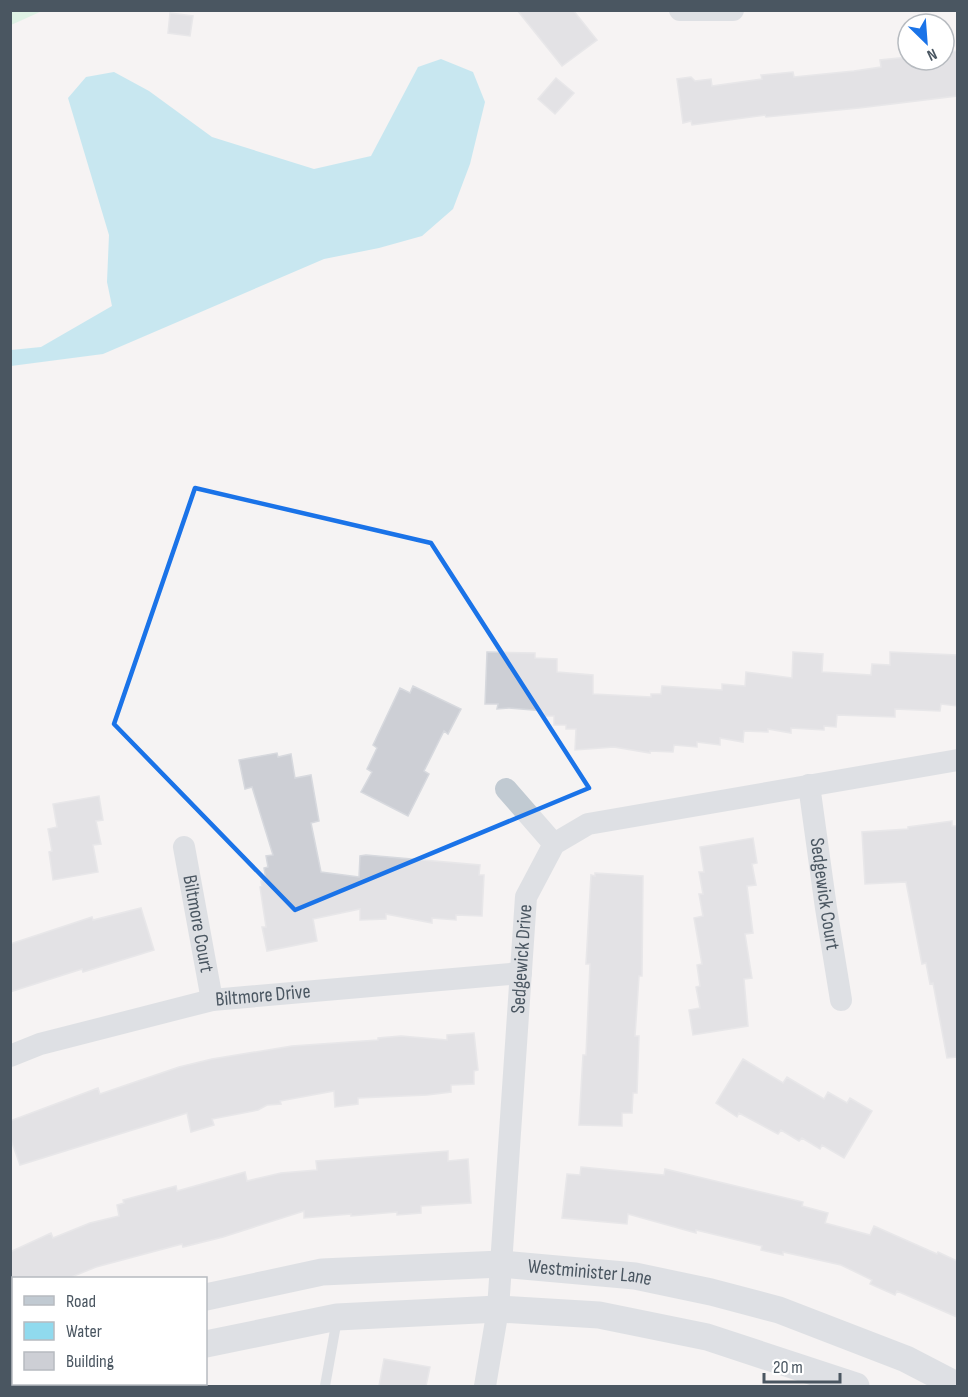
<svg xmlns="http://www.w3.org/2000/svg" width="968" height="1397" font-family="'Sofia Sans Condensed',sans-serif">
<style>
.green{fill:#c3f1d5}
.water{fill:#90daee}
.building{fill:#cdcfd5;stroke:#d7d9de;stroke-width:1.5}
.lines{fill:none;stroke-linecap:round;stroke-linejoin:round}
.service{stroke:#c1cad2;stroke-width:10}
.minor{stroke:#c1cad2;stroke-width:22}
.tertiary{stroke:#c1cad2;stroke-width:27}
.marked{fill:none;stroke:#1a73e8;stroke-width:4.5;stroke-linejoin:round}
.labels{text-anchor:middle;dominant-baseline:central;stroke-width:4.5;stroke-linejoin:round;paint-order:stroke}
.street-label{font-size:20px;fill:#4a5661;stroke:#fff}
</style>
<rect width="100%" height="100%" fill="#f5f3f3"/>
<!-- green -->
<path class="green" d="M 11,10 L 42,10 L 42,11 L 11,25 Z"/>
<!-- water -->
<path class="water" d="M 441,59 L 473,72 L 485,102 L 470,164 L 453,209 L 422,236 L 379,248 L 324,259 L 103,354 L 11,366 L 11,350 L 41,347 L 112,306 L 107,282 L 109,235 L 68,98 L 86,77 L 114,72 L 149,91 L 212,137 L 314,169 L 371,156 L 418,67 Z"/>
<!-- building -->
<path class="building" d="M 517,10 L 573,10 L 597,40 L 562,66 Z
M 170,13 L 193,16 L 190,36 L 168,33 Z
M 957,51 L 957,96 L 859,108 L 766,117 L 765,115 L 692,125 L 691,121 L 683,123 L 677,79 L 691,77 L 695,81 L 711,79 L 712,86 L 762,79 L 761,75 L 793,72 L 794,77 L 854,71 L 881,67 L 880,60 L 908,57 L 908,60 L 944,60 L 944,53 Z
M 556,78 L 574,93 L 555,114 L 538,99 Z
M 487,652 L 535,653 L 535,658 L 557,659 L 557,672 L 593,675 L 593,694 L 651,697 L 651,694 L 661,694 L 662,686 L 722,690 L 722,684 L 745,686 L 746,672 L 792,678 L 793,652 L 823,654 L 822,672 L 871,675 L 872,664 L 890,665 L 890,652 L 957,655 L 957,706 L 941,704 L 940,711 L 895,709 L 895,717 L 837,715 L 836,727 L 824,726 L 824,730 L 791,728 L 791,733 L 768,729 L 768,732 L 744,731 L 743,742 L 720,738 L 720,745 L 697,742 L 697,747 L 674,745 L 673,752 L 650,751 L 650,753 L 614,747 L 575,750 L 576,729 L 566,729 L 566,725 L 554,725 L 554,716 L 544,716 L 544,711 L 509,708 L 497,709 L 498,704 L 485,704 Z
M 413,686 L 461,709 L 448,734 L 444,731 L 424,771 L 429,774 L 408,816 L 361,792 L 372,772 L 367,769 L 377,748 L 373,745 L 400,688 L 410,693 Z
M 277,753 L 278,757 L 291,754 L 295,778 L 311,775 L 319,821 L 311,823 L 321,872 L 359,877 L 360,856 L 366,855 L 480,865 L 479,875 L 484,875 L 482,916 L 456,915 L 456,920 L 432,918 L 432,923 L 386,914 L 386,919 L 360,920 L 360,909 L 313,919 L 317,941 L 267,951 L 262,927 L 266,927 L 260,887 L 262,886 L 261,881 L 266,880 L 264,868 L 268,867 L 266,856 L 273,855 L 252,787 L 245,789 L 239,760 Z
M 99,796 L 103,820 L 96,821 L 101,844 L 93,845 L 98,872 L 53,880 L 49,852 L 52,851 L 48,829 L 57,827 L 53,804 Z
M 952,821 L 952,826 L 957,826 L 957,1057 L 947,1058 L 933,983 L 930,984 L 926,963 L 922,964 L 906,882 L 865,884 L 862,832 L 908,829 L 908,827 Z
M 753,838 L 757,863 L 752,864 L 756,885 L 747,886 L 753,933 L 745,934 L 752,978 L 744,979 L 748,1026 L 693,1035 L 689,1010 L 700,1008 L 696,987 L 700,986 L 697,965 L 702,964 L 694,918 L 703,916 L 699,894 L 703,894 L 699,872 L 704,872 L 700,847 Z
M 595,873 L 643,876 L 642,976 L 639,976 L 635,1036 L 639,1036 L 637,1093 L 633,1093 L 632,1113 L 622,1113 L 622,1126 L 579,1125 L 583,1055 L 586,1055 L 590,964 L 586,964 L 591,875 L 595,876 Z
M 141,908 L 154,950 L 83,972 L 82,969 L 10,992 L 10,944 L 92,917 L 93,920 Z
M 474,1033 L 478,1070 L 474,1071 L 474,1084 L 451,1085 L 451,1092 L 427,1095 L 358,1098 L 358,1104 L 335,1107 L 334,1091 L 280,1101 L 281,1104 L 267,1105 L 258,1110 L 212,1119 L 214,1125 L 191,1132 L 187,1113 L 20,1165 L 10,1137 L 10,1121 L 98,1088 L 100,1094 L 179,1067 L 212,1059 L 292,1046 L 378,1040 L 378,1038 L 401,1036 L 447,1040 L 447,1035 Z
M 743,1059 L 783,1083 L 787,1077 L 824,1099 L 828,1092 L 847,1103 L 850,1098 L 872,1111 L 844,1158 L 822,1145 L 820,1149 L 802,1138 L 799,1141 L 781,1130 L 778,1134 L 739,1113 L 737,1117 L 716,1103 Z
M 448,1151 L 448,1161 L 468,1159 L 471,1203 L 421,1206 L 421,1213 L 397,1215 L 397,1212 L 351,1216 L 351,1214 L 304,1218 L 304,1211 L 223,1237 L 183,1247 L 182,1244 L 96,1267 L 69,1278 L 10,1278 L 10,1252 L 51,1233 L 53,1238 L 90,1223 L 119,1216 L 117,1205 L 124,1203 L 123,1200 L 176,1186 L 177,1191 L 245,1172 L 247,1181 L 281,1173 L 317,1170 L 316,1161 Z
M 581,1167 L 664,1175 L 665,1169 L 803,1202 L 802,1206 L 828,1213 L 825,1223 L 870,1235 L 874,1226 L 937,1254 L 938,1252 L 957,1261 L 957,1317 L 897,1291 L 895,1295 L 870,1284 L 872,1280 L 841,1265 L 783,1252 L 783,1255 L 761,1250 L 762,1246 L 696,1230 L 696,1233 L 628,1214 L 627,1224 L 562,1218 L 567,1174 L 580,1175 Z
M 384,1359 L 430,1367 L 426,1386 L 379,1386 Z"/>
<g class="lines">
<!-- service -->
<path class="service" d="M 325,1386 L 337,1319"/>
<!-- minor -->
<g class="minor">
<path d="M 680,10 L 733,10"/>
<path id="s1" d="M 809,785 L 826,908 L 841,1000"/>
<path d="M 506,789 L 554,844"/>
<path id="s2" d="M 184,847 L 212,1000"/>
<path id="s3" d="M 10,1056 L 40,1044 L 212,1000 L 521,973"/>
<path d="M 159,1386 L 159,1384"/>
<path id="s4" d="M 485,1386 L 498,1309 L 526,897 L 554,844 L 588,824 L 958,760"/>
</g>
<!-- tertiary -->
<g class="tertiary">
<path id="s5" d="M 206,1297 L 322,1272 L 501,1264 L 635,1276 L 711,1292 L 779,1310 L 906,1359 L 958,1386"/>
<path d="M 206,1344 L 337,1317 L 498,1309 L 599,1315 L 707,1337 L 856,1386"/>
<path d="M 10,1361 L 14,1360"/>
<path d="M 70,1386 L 79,1384"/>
</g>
</g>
<!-- marked area -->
<path d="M0 0H968V1397H0ZM 195,488 L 431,543 L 589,788 L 295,910 L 114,724 Z" fill="#f5f3f3" fill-opacity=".55" fill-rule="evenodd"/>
<path class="marked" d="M 195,488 L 431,543 L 589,788 L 295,910 L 114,724 Z"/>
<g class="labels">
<!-- street labels -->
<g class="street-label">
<text stroke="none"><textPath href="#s1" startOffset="110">Sedgewick Court</textPath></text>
<text stroke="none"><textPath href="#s2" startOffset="78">Biltmore Court</textPath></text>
<text stroke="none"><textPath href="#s4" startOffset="429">Sedgewick Drive</textPath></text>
<text stroke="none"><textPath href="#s3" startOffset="261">Biltmore Drive</textPath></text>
<text stroke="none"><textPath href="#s5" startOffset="387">Westminister Lane</textPath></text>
</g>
</g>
<!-- border -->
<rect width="968" height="1397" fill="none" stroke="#4a5661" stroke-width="24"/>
<!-- legend -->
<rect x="12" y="1277" width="195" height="108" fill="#ffffff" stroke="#b7bbc0" stroke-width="1.5"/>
<rect x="24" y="1296" width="30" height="9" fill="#c1cad2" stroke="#b7bbc0" stroke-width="1.5"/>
<text x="66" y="1307" font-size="18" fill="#4a5661">Road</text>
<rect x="24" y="1322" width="30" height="18" fill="#90daee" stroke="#b7bbc0" stroke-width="1.5"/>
<text x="66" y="1337" font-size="18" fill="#4a5661">Water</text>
<rect x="24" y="1352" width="30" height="18" fill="#cdcfd5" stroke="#b7bbc0" stroke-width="1.5"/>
<text x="66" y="1367" font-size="18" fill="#4a5661">Building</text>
<!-- north arrow -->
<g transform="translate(926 42) rotate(155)"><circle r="28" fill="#ffffff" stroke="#b7bbc0" stroke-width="1.5"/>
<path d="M0-4.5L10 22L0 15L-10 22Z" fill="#1a73e8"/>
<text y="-9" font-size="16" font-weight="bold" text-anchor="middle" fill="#4a5661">N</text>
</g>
<!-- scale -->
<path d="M764 1373v9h76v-9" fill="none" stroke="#4a5661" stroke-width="3"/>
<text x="773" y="1373" font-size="18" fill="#4a5661" stroke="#ffffff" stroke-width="4.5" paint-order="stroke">20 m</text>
</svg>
